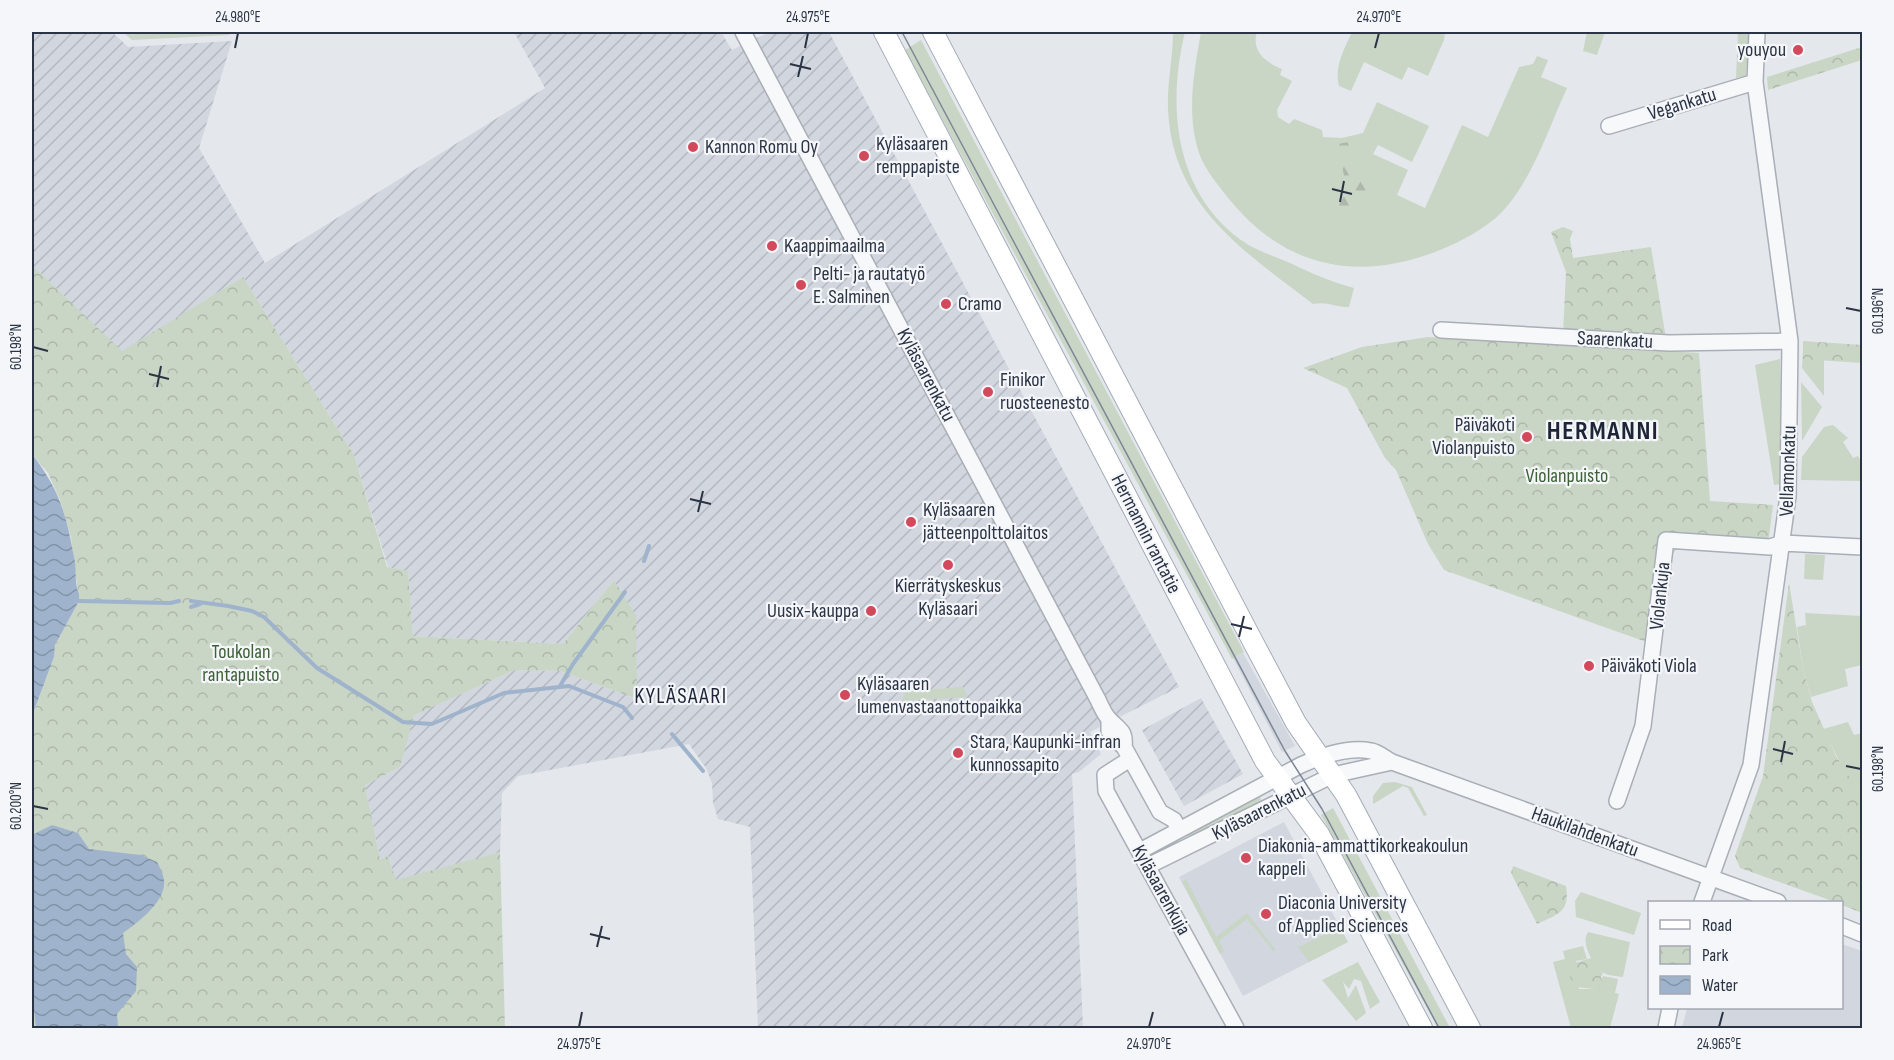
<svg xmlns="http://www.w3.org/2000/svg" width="1894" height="1060" font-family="'Sofia Sans Condensed',sans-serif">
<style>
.built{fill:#d2d6de}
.industrial{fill:url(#industrial-furrows)}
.grass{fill:#c9d6c5}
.forest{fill:url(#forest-firs)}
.park{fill:url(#park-crowns)}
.water{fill:url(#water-waves)}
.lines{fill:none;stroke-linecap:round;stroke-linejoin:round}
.stream{stroke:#9fb4cc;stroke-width:4}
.minor-casing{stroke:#a9aeb7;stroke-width:18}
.major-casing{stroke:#a3abb8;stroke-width:22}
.minor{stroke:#f7f8fa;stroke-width:15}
.major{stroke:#fff;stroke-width:20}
.tram{stroke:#7d8696;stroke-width:1.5}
.ticks{fill:none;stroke:#2b3445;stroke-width:2}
.poi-dot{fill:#d1495b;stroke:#f4f6f9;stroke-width:2}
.labels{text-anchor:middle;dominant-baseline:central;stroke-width:4.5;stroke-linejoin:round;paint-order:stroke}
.poi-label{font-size:20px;fill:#2b3445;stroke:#f4f6f9;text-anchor:start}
.street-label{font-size:20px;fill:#2b3445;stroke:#f4f6f9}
.park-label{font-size:20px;fill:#3f6138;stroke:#f4f6f9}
.quarter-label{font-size:22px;letter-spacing:1.5px;fill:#1d2536;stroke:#f4f6f9}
.district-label{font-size:26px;font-weight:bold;letter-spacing:1.5px;fill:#1d2536;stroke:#f4f6f9}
.neatline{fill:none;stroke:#2b3445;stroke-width:2}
.ticks-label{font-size:15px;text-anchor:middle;fill:#2b3445}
</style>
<defs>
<pattern id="industrial-furrows" width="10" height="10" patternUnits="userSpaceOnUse" patternTransform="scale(1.5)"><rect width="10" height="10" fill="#d2d6de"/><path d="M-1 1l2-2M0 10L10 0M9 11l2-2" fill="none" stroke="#b4b8c0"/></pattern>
<pattern id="forest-firs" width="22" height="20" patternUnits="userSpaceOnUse" patternTransform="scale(1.5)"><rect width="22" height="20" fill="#c9d6c5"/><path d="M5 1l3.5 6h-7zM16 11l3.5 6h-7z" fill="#adb8ab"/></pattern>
<pattern id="park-crowns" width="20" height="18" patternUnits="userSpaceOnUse" patternTransform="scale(1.5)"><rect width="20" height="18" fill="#c9d6c5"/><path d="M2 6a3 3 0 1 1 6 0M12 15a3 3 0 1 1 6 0" fill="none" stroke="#adb8ab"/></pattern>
<pattern id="water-waves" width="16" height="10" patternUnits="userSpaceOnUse" patternTransform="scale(1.5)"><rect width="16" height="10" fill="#9fb4cc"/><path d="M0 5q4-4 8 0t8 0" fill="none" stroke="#8293a7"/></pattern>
</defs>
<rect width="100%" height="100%" fill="#e4e7ec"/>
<!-- built -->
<path class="built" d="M 1243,653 L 1295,746 L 1282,752 L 1233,658 Z
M 1284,822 L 1348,942 L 1243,996 L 1179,877 Z
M 1842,944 L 1862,951 L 1862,1028 L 1682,1028 L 1687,1008 L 1842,1008 Z"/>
<!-- industrial -->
<path class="industrial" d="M 32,32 L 112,32 L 128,47 L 232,41 L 199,148 L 265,263 L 545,88 L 514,32 L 721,32 L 732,50 L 770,32 L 829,32 L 1179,687 L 1090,732 L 1101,754 L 1079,772 L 1072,774 L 1083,1028 L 758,1028 L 750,827 L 718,819 L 713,803 L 712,783 L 706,768 L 689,744 L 518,776 L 502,793 L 500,852 L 396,881 L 388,856 L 380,859 L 365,785 L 400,767 L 413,715 L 515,670 L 560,671 L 637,699 L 614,580 L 563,644 L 413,636 L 408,572 L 388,567 L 354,455 L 243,277 L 122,352 L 32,265 Z
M 1201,698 L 1243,774 L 1184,806 L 1142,730 Z"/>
<!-- grass -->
<path class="grass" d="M 123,32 L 224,32 L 230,35 L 132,40 Z
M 1173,32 L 1185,32 C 1167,105 1174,191 1241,240 C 1254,250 1274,256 1290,263 C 1311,273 1331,282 1354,288 L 1349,307 C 1335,307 1327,301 1313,304 C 1244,251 1172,206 1168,109 C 1167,83 1173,58 1173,32 Z
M 1201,32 L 1257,32 C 1251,51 1265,62 1282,69 L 1280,75 L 1292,81 L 1277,110 L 1278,117 L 1289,124 L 1294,119 L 1322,130 L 1323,137 L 1342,138 L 1363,133 L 1377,102 L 1429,126 L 1412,162 L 1378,145 L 1373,154 L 1408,170 L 1397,195 L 1425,208 L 1462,125 L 1488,137 L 1519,67 L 1533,64 L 1537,56 L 1548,60 L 1541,77 L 1567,88 C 1548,129 1533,179 1502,212 C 1485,229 1462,241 1440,250 C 1358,283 1285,268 1229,199 C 1218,185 1205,170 1199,153 C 1186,113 1194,72 1201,32 Z
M 1352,32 L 1445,32 L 1444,40 L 1428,76 L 1408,67 L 1402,80 L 1364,62 L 1351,91 L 1339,86 C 1334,66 1344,50 1352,32 Z
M 1587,32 L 1605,32 L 1597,55 L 1583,51 Z
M 1738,32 L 1749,32 L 1746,76 L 1736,78 Z
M 921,40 L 1244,652 L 1232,659 L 905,50 Z
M 1803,349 L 1824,350 L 1824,396 L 1802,368 Z
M 1780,359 L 1782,484 L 1774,485 L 1755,365 Z
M 1801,382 L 1822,407 L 1802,441 Z
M 1833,425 L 1848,438 L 1843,442 L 1853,458 L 1858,456 L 1862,463 L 1862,481 L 1801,480 L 1802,457 L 1824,427 Z
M 1805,554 L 1825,555 L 1823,580 L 1804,579 Z
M 1805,613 L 1862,616 L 1862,665 L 1845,669 L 1848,686 L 1811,697 L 1803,668 L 1797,627 L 1806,625 Z
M 963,687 L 968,697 L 902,701 L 906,691 Z
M 1848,722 L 1854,735 L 1862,733 L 1861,795 L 1847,776 L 1823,729 Z
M 1395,782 L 1412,787 L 1427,815 L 1424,816 L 1408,788 L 1403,786 L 1373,804 L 1373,796 L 1383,783 Z
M 1258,794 L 1263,803 L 1191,838 L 1184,833 Z
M 1333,808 L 1450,1028 L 1438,1028 L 1321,815 Z
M 1186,879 L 1216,937 L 1247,913 L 1276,950 L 1273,951 L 1247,919 L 1219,941 L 1224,951 L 1220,954 L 1182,882 Z
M 1581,892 L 1641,913 L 1634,935 L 1576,917 L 1575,901 Z
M 1341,930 L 1348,942 L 1309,962 L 1298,947 L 1324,935 Z
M 1588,932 L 1630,942 L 1623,977 C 1618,976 1608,976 1604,973 C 1594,966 1580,944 1588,932 Z
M 1583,946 L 1587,959 L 1576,961 L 1579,989 L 1594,989 L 1595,994 L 1603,976 L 1618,979 L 1615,993 L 1619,994 L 1610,1028 L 1571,1028 L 1553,962 L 1565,959 L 1563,951 Z
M 1358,962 L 1380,1002 L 1370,1009 L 1361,981 L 1354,979 L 1349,989 L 1343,982 L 1348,998 L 1356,985 L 1366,1013 L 1356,1021 L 1322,980 Z"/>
<!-- forest -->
<path class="forest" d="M 1349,142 L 1363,183 L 1378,186 L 1370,206 L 1357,212 L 1330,213 L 1325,201 L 1337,194 L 1332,183 L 1344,176 L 1338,144 Z"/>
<!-- park -->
<path class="park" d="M 1862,47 L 1862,60 L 1768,90 L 1767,77 Z
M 1563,227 L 1573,231 L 1570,239 L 1573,258 L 1651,247 L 1666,339 L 1563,334 L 1566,272 L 1551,232 Z
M 32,265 L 122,351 L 243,277 L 354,455 L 387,567 L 408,571 L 413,636 L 563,644 L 614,580 L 636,616 L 637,699 L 560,671 L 515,670 L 414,715 L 400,767 L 365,785 L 380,859 L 388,856 L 396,880 L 500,852 L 505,1028 L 32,1028 L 32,716 L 54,657 L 55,645 L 79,601 L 71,537 L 60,500 L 48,473 L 32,454 Z
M 1428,337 L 1699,353 L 1710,501 L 1773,505 L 1767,552 L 1679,547 L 1669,557 L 1652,644 L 1444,570 L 1428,544 L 1396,470 L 1385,458 L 1347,388 L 1303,368 L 1362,347 Z
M 1803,341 L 1862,345 L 1862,363 L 1803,359 Z
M 1789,583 L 1803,668 L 1812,702 L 1836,756 L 1862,797 L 1862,913 L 1842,905 L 1842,902 L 1835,902 L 1740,868 L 1735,856 L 1763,776 Z
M 1513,866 L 1566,886 C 1570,912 1559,914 1537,924 L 1511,873 Z
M 1591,958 L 1603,973 L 1601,977 L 1604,993 L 1595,995 L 1594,989 L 1576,987 L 1568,974 L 1571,964 Z"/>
<!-- water -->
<path class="water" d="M 32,454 C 59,489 66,513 74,557 C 77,569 74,583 79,594 L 79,601 L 55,645 L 54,657 L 32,716 Z
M 52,825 L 78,833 L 89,849 L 141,855 L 157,862 C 160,868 163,874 164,880 C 167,901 137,923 123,933 L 126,954 L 137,967 L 136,991 L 117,1014 L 118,1028 L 36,1028 L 32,991 L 32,835 Z"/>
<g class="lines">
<!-- stream -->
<path class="stream" d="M 644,561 L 649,546
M 79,601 L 170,603 L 179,601
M 191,601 L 228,606 L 252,611 L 264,617 L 317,668 L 403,722 L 432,724 L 504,693 L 569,686 L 623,707 L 632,718
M 191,607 L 200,604
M 560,686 L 573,664 L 625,592
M 672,734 L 703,771"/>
<defs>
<path id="minor" d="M 743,32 L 1096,696 C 1100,703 1103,713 1109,719 C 1119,730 1126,730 1124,747
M 1609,126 L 1755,82
M 1441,330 L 1669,343 L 1790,341
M 1109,719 L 1109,731 L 1113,737 L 1124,747 L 1160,812 L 1174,820 L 1179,830
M 1130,759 L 1105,775 L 1106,791 L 1236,1028
M 1617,801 L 1643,726 L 1666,540 L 1770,547 L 1783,543 L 1862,547
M 1140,851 L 1301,765 C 1321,756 1348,746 1371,751 C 1378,752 1386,759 1392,762 L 1778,902
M 1148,866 L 1333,775 L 1392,762
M 1702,902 L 1751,765 L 1788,496 L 1790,341 L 1755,82 L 1757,32
M 1842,926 L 1862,934
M 1666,1028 L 1670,1008"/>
<path id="major" d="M 884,32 L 1265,761 L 1319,834 L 1422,1028
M 933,32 L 1252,640 L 1296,723 L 1346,795 L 1470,1028"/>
</defs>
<!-- minor casing -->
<use href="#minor" class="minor-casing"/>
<!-- major casing -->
<use href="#major" class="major-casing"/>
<!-- minor -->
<use href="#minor" class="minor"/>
<!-- major -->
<use href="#major" class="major"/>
<!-- tram -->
<path class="tram" d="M 902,32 L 1285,751 L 1322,809 L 1439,1028"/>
</g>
<!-- ticks -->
<path class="ticks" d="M 235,48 L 238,33M 805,48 L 808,33M 1375,48 L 1379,33M 790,64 L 811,69M 798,77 L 803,56M 1332,189 L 1352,194M 1340,202 L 1344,181M 1846,308 L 1861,311M 33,347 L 48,351M 149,374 L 169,379M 157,387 L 161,366M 690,499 L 711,504M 698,512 L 703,491M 1231,624 L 1252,629M 1239,637 L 1244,616M 1773,749 L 1793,754M 1781,762 L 1785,741M 1846,766 L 1861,769M 33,806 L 48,809M 590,934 L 610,939M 597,947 L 602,926M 579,1027 L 582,1012M 1149,1027 L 1153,1012M 1719,1027 L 1723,1012"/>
<!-- markers -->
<g class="poi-dot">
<circle cx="1798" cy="50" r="6"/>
<circle cx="693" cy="147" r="6"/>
<circle cx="864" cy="156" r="6"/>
<circle cx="772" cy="246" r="6"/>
<circle cx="801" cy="285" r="6"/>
<circle cx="946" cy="304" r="6"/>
<circle cx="988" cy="392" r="6"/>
<circle cx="1527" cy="437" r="6"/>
<circle cx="911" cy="522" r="6"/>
<circle cx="948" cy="565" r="6"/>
<circle cx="871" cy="611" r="6"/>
<circle cx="1589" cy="666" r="6"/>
<circle cx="845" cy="695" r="6"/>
<circle cx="958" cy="753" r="6"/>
<circle cx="1246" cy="858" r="6"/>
<circle cx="1266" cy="914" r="6"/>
</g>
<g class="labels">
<!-- poi labels -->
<g class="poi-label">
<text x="1786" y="50" text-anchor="end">youyou</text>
<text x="876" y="144">Kyläsaaren<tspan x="876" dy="23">remppapiste</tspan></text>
<text x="705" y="147">Kannon Romu Oy</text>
<text x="784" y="246">Kaappimaailma</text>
<text x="813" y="274">Pelti- ja rautatyö<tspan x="813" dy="23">E. Salminen</tspan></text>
<text x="958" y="304">Cramo</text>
<text x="1000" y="380">Finikor<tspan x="1000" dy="23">ruosteenesto</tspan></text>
<text x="1515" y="425" text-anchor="end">Päiväkoti<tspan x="1515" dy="23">Violanpuisto</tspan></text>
<text x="923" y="510">Kyläsaaren<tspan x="923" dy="23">jätteenpolttolaitos</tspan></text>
<text x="948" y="586" text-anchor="middle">Kierrätyskeskus<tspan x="948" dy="23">Kyläsaari</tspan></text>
<text x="859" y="611" text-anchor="end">Uusix-kauppa</text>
<text x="1601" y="666">Päiväkoti Viola</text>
<text x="857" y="684">Kyläsaaren<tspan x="857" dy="23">lumenvastaanottopaikka</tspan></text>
<text x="970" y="742">Stara, Kaupunki-infran<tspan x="970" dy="23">kunnossapito</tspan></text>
<text x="1258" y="846">Diakonia-ammattikorkeakoulun<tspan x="1258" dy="23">kappeli</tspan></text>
<text x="1278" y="903">Diaconia University<tspan x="1278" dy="23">of Applied Sciences</tspan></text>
</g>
<!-- street labels -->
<g class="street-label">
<text transform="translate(1682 104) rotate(-17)">Vegankatu</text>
<text transform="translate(1615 340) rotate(3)">Saarenkatu</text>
<text transform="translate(926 375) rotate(62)">Kyläsaarenkatu</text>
<text transform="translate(1788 471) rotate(-88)">Vellamonkatu</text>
<text transform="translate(1146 534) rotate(63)">Hermannin rantatie</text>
<text transform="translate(1660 596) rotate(-84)">Violankuja</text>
<text transform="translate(1259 812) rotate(-27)">Kyläsaarenkatu</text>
<text transform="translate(1585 832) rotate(20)">Haukilahdenkatu</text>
<text transform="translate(1161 890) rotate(61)">Kyläsaarenkuja</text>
</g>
<!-- park labels -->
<g class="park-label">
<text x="1567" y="476">Violanpuisto</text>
<text x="241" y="652">Toukolan<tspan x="241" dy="23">rantapuisto</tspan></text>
</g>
<!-- quarter labels -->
<g class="quarter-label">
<text x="681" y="696">KYLÄSAARI</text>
</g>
<!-- district labels -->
<g class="district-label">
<text x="1603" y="431">HERMANNI</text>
</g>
</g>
<!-- border -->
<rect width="1894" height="1060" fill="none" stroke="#f4f6f9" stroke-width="66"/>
<!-- legend -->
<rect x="1648" y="901" width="195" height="108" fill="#f4f6f9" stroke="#a4a8b1" stroke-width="1.5"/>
<rect x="1660" y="920" width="30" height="9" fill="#ffffff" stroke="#a4a8b1" stroke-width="1.5"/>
<text x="1702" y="931" font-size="18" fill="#2b3445">Road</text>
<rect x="1660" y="946" width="30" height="18" fill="url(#park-crowns)" stroke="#a4a8b1" stroke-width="1.5"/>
<text x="1702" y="961" font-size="18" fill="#2b3445">Park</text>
<rect x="1660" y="976" width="30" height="18" fill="url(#water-waves)" stroke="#a4a8b1" stroke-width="1.5"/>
<text x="1702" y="991" font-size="18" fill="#2b3445">Water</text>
<rect x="33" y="33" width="1828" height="994" class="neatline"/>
<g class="ticks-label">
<text x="238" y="22">24.980°E</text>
<text x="808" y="22">24.975°E</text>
<text x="1379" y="22">24.970°E</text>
<text transform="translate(1878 311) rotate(-90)" y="5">60.196°N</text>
<text transform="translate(16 347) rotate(-90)" y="5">60.198°N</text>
<text transform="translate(1878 769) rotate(-90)" y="5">60.198°N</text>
<text transform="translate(16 806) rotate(-90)" y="5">60.200°N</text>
<text x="579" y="1049">24.975°E</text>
<text x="1149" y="1049">24.970°E</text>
<text x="1719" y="1049">24.965°E</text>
</g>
</svg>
